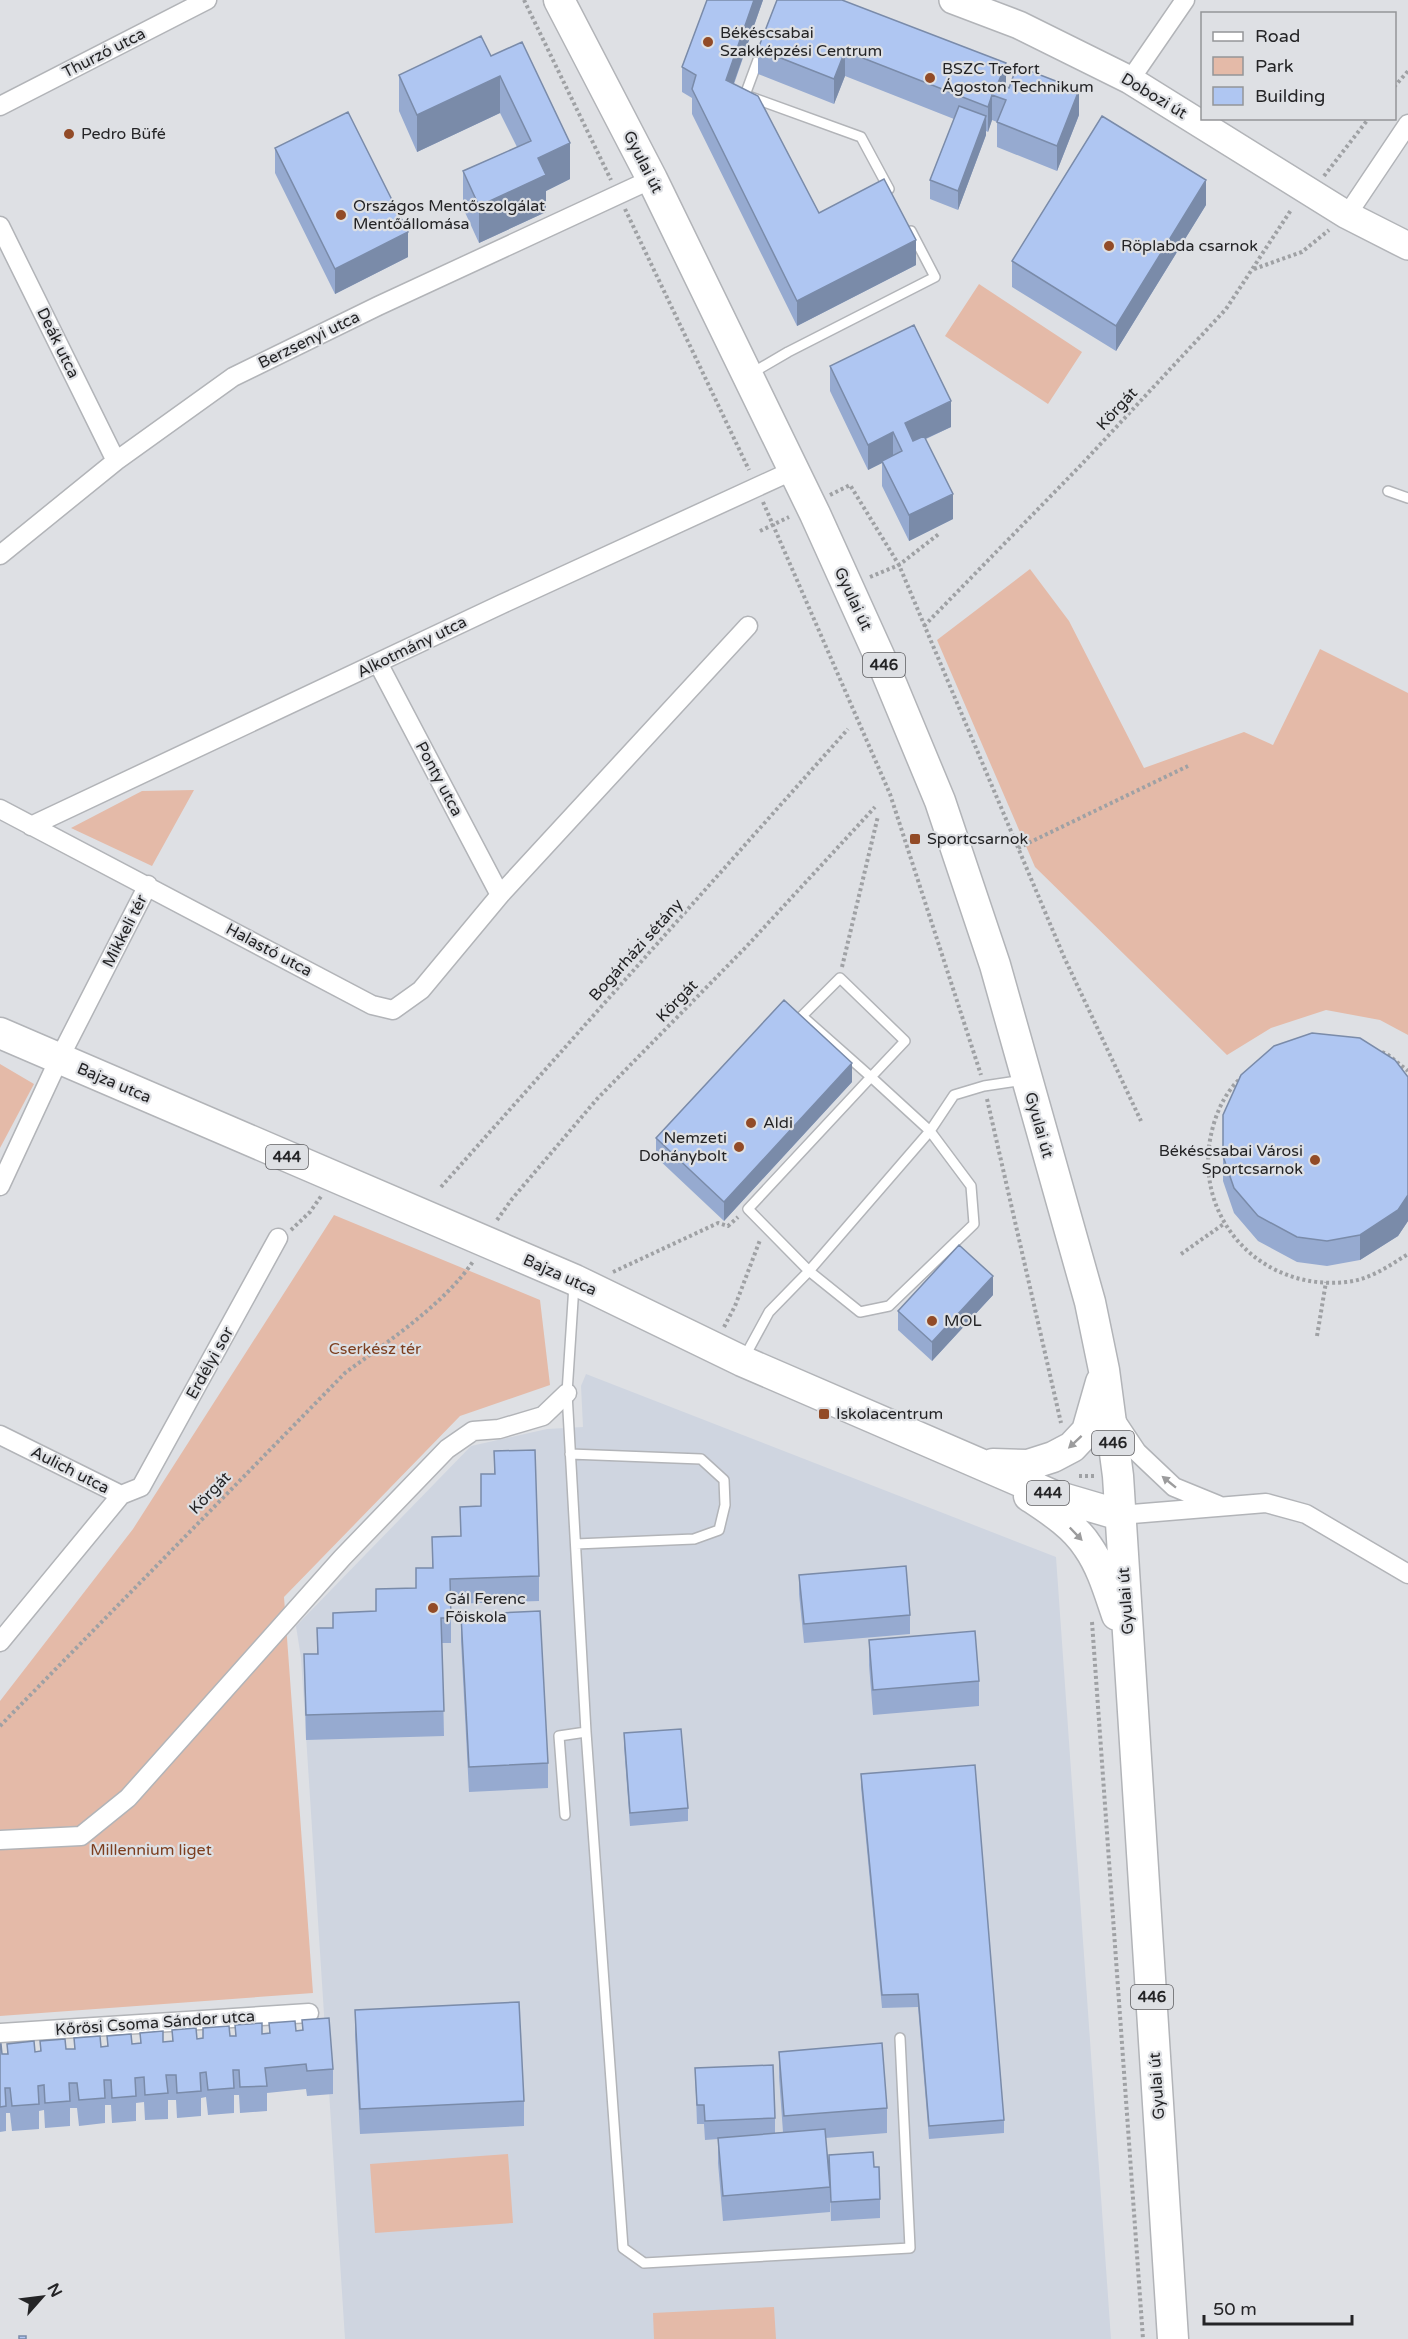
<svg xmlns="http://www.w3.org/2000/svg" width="1408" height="2339" font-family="'Varela Round',sans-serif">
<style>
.built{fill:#cfd5e0}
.green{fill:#e4baa8}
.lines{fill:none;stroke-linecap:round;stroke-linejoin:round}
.lane-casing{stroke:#b2b4b8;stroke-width:12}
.street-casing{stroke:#b2b4b8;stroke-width:21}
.secondary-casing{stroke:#b2b4b8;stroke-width:30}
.primary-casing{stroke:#b2b4b8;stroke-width:33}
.path{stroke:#9fa1a4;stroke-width:4;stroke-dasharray:3 3;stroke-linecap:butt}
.lane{stroke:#fff;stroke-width:9}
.street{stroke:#fff;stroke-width:18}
.secondary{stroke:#fff;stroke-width:27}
.primary{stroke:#fff;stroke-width:30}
.wall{fill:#96aad0}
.shaded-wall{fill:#7a8ba9}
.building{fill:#afc6f2;stroke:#7a8ba9;stroke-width:1.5}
.oneway{fill:#9c9c9d}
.poi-dot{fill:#924b27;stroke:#dee0e4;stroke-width:2}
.labels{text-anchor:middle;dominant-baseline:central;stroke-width:4.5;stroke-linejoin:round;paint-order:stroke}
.shield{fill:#dee0e4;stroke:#5c5c5f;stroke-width:1.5}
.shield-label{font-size:15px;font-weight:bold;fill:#242426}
.poi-label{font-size:16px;fill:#242426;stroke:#dee0e4;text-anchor:start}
.street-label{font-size:16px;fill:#242426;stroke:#dee0e4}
.park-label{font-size:16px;fill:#7c3e1f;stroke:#dee0e4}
</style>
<rect width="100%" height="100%" fill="#dee0e4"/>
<!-- built -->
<path class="built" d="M 586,1374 L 1056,1557 L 1111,2339 L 345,2339 L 301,1658 L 296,1626 L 471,1446 L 547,1429 L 583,1427 L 581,1386 Z"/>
<!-- green -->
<path class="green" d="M 979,284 L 1082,352 L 1048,404 L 945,336 Z
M 1030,569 L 1069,621 L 1144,768 L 1244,732 L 1273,745 L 1320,649 L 1408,693 L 1408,1035 L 1380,1020 L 1326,1010 L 1271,1028 L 1227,1055 L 1035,867 L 937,640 Z
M 194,790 L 152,866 L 71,828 L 142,791 Z
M 0,1064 L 34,1084 L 0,1148 Z
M 334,1215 L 540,1300 L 550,1385 L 460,1416 L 284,1597 L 313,1993 L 0,2016 L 0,1701 L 133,1529 Z
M 508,2154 L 513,2223 L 375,2233 L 370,2164 Z
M 774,2307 L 776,2339 L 654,2339 L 653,2313 Z"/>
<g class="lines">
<defs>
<path id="lane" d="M 762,49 L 745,95 L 861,137 L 889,189
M 752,373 L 788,352 L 935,277 L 911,231
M 1388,491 L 1408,498
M 840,978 L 905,1041 L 871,1077 L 802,1016 Z
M 871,1077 L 930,1131 L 971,1186 L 974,1224 L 889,1306 L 860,1312 L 809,1271 L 748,1209 Z
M 574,1285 L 567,1393 L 586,1732 L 623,2248 L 644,2263 L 910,2248 L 900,2038
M 744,1358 L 769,1312 L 809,1271 L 930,1131 L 954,1095 L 984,1086 L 1024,1080
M 570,1454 L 701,1459 L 724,1480 L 725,1505 L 719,1530 L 694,1539 L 576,1544
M 565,1815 L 559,1736 L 586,1732"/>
<path id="street" d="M 1130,80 L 1185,0
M 0,106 L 207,0
M 1347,215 L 1408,124
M 0,226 L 116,461
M 0,555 L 116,461 L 233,377 L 378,306 L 652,179
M 378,663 L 500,895
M 0,809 L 372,1005 L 393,1010 L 421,990 L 500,895 L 748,626
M 31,826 L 502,604 L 794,470
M 0,1186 L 59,1059 L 148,885
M 1115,1419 L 1137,1452 L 1174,1487 L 1218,1505
M 0,1435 L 121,1495 L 141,1487 L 278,1238
M 1120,1515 L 1266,1503 L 1306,1514 L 1408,1574
M 0,1642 L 121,1495
M 0,1840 L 81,1836 L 128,1798 L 342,1558 L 447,1449 L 473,1431 L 499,1429 L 543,1416 L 567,1393
M 0,2033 L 309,2013"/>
<path id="secondary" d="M 953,0 L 1019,25 L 1130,80 L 1347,215 L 1408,246"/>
<path id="primary" d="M 559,0 L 652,179 L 815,514 L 886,671 L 940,801 L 995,965 L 1090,1302 L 1104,1370 L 1118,1476 L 1173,2339
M 0,1033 L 575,1280 L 742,1361 L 1052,1495 L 1120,1515
M 993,1464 L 1028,1465 L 1053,1457 L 1072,1447 L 1087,1431 L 1101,1382
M 1029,1496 C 1050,1510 1074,1525 1088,1547 C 1102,1567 1109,1592 1117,1615"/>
</defs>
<!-- lane casing -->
<use href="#lane" class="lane-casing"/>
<!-- street casing -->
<use href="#street" class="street-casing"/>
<!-- secondary casing -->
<use href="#secondary" class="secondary-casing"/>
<!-- primary casing -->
<use href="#primary" class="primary-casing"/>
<!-- path -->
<path class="path" d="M 524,0 L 611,180
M 1394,87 L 1408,71
M 1324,176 L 1369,118
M 625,209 L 749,470
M 1254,269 L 1302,252 L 1329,230
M 830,495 L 850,485 L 899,565 L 1064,957 L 1141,1121
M 763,502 L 890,794 L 981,1075
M 760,531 L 789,517
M 870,577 L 899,565 L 940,533
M 924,626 L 1081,465 L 1226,309 L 1291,210
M 1018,848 L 1188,766
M 842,967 L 878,816
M 1382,1052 L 1387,1054 L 1408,1071
M 1243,1076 C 1224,1092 1214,1117 1210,1140 C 1196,1222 1263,1291 1346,1282 C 1369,1280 1389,1266 1408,1254
M 987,1099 L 1061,1423
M 441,1187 L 848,729
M 497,1220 L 512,1199 L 597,1099 L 746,947 L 875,807
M 291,1230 L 310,1212 L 322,1195
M 1181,1254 L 1225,1223
M 613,1272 L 718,1223 L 728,1226 L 738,1217
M 724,1327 L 735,1306 L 760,1240
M 1317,1336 L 1326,1282
M 1079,1476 L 1096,1476
M 1092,1622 L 1143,2339
M 0,1726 L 345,1373 C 387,1342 445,1304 474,1260"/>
<!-- lane -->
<use href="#lane" class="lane"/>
<!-- street -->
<use href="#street" class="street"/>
<!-- secondary -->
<use href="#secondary" class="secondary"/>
<!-- primary -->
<use href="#primary" class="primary"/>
</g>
<!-- wall -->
<path class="wall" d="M 707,0 L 763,0 L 734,84 L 819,213 L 916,265 L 797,326 L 692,114 L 692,98 L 682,92 L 682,67 Z
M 777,0 L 1079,115 L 1057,171 L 997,147 L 997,122 L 992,120 L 988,132 L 986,131 L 986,135 L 958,210 L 930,199 L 930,180 L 954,119 L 845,76 L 834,104 L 758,74 L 758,49 Z
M 491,56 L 570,179 L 546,191 L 546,212 L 479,243 L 463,208 L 463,171 L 517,147 L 500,113 L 417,152 L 399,111 L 399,75 Z
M 275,148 L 408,257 L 335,294 L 275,173 Z
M 1206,205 L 1116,351 L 1012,287 L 1012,261 Z
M 830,366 L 951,427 L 926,439 L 953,519 L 909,541 L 882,486 L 882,463 L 868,470 L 830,391 Z
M 1408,1077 L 1408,1221 L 1398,1236 L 1360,1260 L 1327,1266 L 1297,1262 L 1258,1241 L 1234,1213 L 1223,1181 L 1223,1115 Z
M 852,1082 L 724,1221 L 656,1157 L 656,1138 Z
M 993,1295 L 932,1361 L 898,1330 L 898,1311 Z
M 494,1451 L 539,1576 L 539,1601 L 451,1604 L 451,1643 L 442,1643 L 444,1736 L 306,1740 L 304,1654 L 317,1654 L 317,1628 L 333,1628 L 333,1613 L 376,1611 L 376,1589 L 416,1588 L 416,1568 L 432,1568 L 432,1537 L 461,1536 L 460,1507 L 481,1506 L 481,1474 L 494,1474 Z
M 799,1575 L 910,1615 L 910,1634 L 804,1643 L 799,1594 Z
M 461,1615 L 548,1763 L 548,1788 L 469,1792 L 461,1641 Z
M 869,1640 L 979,1681 L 979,1706 L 873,1715 L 869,1665 Z
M 624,1733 L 688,1808 L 688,1821 L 630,1826 L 624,1746 Z
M 861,1774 L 1004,2120 L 1004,2133 L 929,2139 L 918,2007 L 882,2008 L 861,1787 Z
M 355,2010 L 524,2101 L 524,2126 L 360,2134 L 355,2035 Z
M 302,2020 L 333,2069 L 333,2094 L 307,2096 L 306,2089 L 267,2093 L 267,2111 L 240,2113 L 239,2095 L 234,2095 L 234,2113 L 208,2115 L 206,2097 L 201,2098 L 201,2116 L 177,2118 L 176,2100 L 168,2100 L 168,2119 L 145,2120 L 144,2102 L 136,2103 L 136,2121 L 112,2123 L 111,2105 L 105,2105 L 105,2123 L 79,2126 L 77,2108 L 70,2108 L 70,2126 L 45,2128 L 44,2110 L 39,2111 L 39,2129 L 12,2131 L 10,2113 L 6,2113 L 6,2131 L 0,2132 L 0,2044 L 2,2054 L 7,2054 L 7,2044 L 35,2052 L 40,2051 L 40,2041 L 66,2049 L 74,2049 L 74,2038 L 101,2047 L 107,2046 L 107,2036 L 132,2044 L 140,2044 L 140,2033 L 163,2042 L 172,2041 L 172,2030 L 197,2039 L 203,2038 L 203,2028 L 230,2036 L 235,2036 L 235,2025 L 262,2034 L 269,2033 L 269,2023 L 296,2031 L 302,2030 Z
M 779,2052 L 887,2108 L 887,2133 L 825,2138 L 829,2174 L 829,2155 L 874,2167 L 880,2199 L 880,2218 L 831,2221 L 830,2189 L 830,2212 L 723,2221 L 718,2163 L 718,2139 L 705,2140 L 704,2124 L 697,2124 L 695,2068 L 775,2118 L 775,2133 L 783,2132 L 779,2077 Z"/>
<!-- shaded-wall -->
<path class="shaded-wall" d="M 754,0 L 763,0 L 726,105 L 726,80 Z
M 845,51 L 845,76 L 834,104 L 834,79 Z
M 1006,63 L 1006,89 L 998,83 Z
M 500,76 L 500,113 L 417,152 L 417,115 Z
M 1079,90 L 1079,115 L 1057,171 L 1057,146 Z
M 992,95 L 992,120 L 988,132 L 988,107 Z
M 986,116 L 986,135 L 958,210 L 958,191 Z
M 570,143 L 570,179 L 546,191 L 546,212 L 479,243 L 479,206 L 538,158 Z
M 1206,180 L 1206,205 L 1116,351 L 1116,326 Z
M 408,232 L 408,257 L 335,294 L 335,269 Z
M 916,240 L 916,265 L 797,326 L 797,301 Z
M 951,401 L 951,427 L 905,448 L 905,423 Z
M 893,432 L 893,458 L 882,461 L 882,463 L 868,470 L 868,445 Z
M 953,494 L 953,519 L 909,541 L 909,515 Z
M 852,1063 L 852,1082 L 724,1221 L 724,1202 Z
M 1408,1195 L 1408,1221 L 1398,1236 L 1360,1260 L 1360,1235 Z
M 993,1276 L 993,1295 L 932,1361 L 932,1342 Z"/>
<!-- building -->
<path class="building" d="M 707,0 L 754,0 L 726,80 L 758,96 L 819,213 L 884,179 L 916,240 L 797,301 L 692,89 L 696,75 L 682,67 Z
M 777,0 L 842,0 L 1006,63 L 998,83 L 1009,88 L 1017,66 L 1079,90 L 1057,146 L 997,122 L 1006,100 L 992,95 L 988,107 L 845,51 L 834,79 L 758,49 Z
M 481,36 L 491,56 L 522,42 L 570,143 L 538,158 L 546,175 L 479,206 L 463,171 L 531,141 L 500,76 L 417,115 L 399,75 Z
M 959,106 L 986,116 L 958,191 L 930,180 Z
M 348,112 L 408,232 L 335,269 L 275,148 Z
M 1102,116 L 1206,180 L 1116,326 L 1012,261 Z
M 914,325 L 951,401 L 905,423 L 913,441 L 924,436 L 953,494 L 909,515 L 882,461 L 902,451 L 893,432 L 868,445 L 830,366 Z
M 784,1000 L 852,1063 L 724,1202 L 656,1138 Z
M 1312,1033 L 1360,1038 L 1395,1060 L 1408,1077 L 1408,1195 L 1398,1210 L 1360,1235 L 1327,1241 L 1297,1237 L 1258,1216 L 1234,1188 L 1223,1156 L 1223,1115 L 1241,1075 L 1274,1046 Z
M 959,1245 L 993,1276 L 932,1342 L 898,1311 Z
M 535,1450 L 539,1576 L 450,1579 L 451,1618 L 441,1618 L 444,1711 L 306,1715 L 304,1654 L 318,1654 L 317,1628 L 333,1628 L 333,1613 L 376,1611 L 376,1589 L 416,1588 L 416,1568 L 433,1568 L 432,1537 L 461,1536 L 460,1507 L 481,1506 L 481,1474 L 495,1474 L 494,1451 Z
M 906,1566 L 910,1615 L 804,1624 L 799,1575 Z
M 540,1611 L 548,1763 L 469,1767 L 461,1615 Z
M 975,1631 L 979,1681 L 873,1690 L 869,1640 Z
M 681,1729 L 688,1808 L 630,1813 L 624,1733 Z
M 975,1765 L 1004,2120 L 929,2126 L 918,1994 L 882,1995 L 861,1774 Z
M 519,2002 L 524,2101 L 360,2109 L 355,2010 Z
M 329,2018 L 333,2069 L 307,2071 L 306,2064 L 265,2068 L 267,2086 L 240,2087 L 239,2070 L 233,2070 L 234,2088 L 208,2090 L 206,2072 L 200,2073 L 201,2091 L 177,2093 L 176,2075 L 166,2075 L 168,2093 L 145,2095 L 144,2077 L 135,2078 L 136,2096 L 112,2098 L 111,2080 L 104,2080 L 105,2098 L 79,2100 L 77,2083 L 69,2083 L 70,2101 L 45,2103 L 44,2085 L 38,2086 L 39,2104 L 12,2106 L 10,2088 L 5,2088 L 6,2106 L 0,2107 L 0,2044 L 1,2044 L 2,2054 L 8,2054 L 7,2044 L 34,2041 L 35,2052 L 41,2051 L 40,2041 L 65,2039 L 66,2049 L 75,2049 L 74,2038 L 100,2036 L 101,2047 L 108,2046 L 107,2036 L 131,2034 L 132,2044 L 141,2043 L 140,2033 L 163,2031 L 163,2042 L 173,2041 L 172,2030 L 196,2028 L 197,2039 L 203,2038 L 203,2028 L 229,2026 L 230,2036 L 236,2036 L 235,2025 L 262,2023 L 262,2034 L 270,2033 L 269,2023 L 295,2021 L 296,2031 L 303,2030 L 302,2020 Z
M 882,2043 L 887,2108 L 784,2116 L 779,2052 Z
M 773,2065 L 775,2118 L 705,2121 L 704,2105 L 697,2105 L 695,2068 Z
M 825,2129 L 830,2187 L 723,2196 L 718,2138 Z
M 873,2152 L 874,2167 L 879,2167 L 880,2199 L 831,2202 L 829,2155 Z
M 19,2336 L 26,2336 L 26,2339 L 19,2339 Z"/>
<!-- one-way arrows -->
<defs><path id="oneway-solid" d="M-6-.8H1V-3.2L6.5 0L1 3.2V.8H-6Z" transform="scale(1.5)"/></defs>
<g class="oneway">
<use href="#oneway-solid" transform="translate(1075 1442) rotate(137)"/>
<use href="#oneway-solid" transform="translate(1169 1482) rotate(-141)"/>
<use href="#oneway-solid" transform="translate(1076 1534) rotate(46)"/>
</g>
<!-- markers -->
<g class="poi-dot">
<circle cx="708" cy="42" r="6"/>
<circle cx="930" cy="78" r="6"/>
<circle cx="69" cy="134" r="6"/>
<circle cx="341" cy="215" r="6"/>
<circle cx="1109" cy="246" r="6"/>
<rect x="909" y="833" width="12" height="12" rx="3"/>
<circle cx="751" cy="1123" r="6"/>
<circle cx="739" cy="1147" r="6"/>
<circle cx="1315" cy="1160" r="6"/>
<circle cx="932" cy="1321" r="6"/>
<rect x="818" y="1408" width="12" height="12" rx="3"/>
<circle cx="433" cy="1608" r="6"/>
</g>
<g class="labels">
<!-- shield labels -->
<g class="shield">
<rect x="863" y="653" width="42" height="24" rx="4.5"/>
<rect x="266" y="1145" width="42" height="24" rx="4.5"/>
<rect x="1092" y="1431" width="42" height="24" rx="4.5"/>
<rect x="1027" y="1481" width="42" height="24" rx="4.5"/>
<rect x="1131" y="1985" width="42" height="24" rx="4.5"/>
</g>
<g class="shield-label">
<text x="884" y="665">446</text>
<text x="287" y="1157">444</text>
<text x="1113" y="1443">446</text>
<text x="1048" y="1493">444</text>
<text x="1152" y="1997">446</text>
</g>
<!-- poi labels -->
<g class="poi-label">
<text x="720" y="33">Békéscsabai<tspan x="720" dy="18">Szakképzési Centrum</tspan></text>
<text x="942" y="69">BSZC Trefort<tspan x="942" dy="18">Ágoston Technikum</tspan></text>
<text x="81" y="134">Pedro Büfé</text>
<text x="353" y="206">Országos Mentőszolgálat<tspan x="353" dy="18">Mentőállomása</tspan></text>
<text x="1121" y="246">Röplabda csarnok</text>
<text x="927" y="839">Sportcsarnok</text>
<text x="763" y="1123">Aldi</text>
<text x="727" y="1138" text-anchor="end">Nemzeti<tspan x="727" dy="18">Dohánybolt</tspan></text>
<text x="1303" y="1151" text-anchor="end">Békéscsabai Városi<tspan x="1303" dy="18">Sportcsarnok</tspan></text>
<text x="944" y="1321">MOL</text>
<text x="836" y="1414">Iskolacentrum</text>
<text x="445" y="1599">Gál Ferenc<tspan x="445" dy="18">Főiskola</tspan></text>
</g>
<!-- street labels -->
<g class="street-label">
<text transform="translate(104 53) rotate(-27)">Thurzó utca</text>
<text transform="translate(1154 96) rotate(31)">Dobozi út</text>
<text transform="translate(643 162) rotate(63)">Gyulai út</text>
<text transform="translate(309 340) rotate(-26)">Berzsenyi utca</text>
<text transform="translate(58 343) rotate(64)">Deák utca</text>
<text transform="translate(1117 409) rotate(-47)">Körgát</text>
<text transform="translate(853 599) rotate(65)">Gyulai út</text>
<text transform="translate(412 647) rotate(-26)">Alkotmány utca</text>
<text transform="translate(439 779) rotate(62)">Ponty utca</text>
<text transform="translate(125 931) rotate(-63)">Mikkeli tér</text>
<text transform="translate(269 950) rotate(28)">Halastó utca</text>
<text transform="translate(636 950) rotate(-48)">Bogárházi sétány</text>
<text transform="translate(677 1001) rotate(-46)">Körgát</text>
<text transform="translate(114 1083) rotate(23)">Bajza utca</text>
<text transform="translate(1039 1125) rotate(74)">Gyulai út</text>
<text transform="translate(560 1275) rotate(24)">Bajza utca</text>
<text transform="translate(210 1363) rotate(-61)">Erdélyi sor</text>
<text transform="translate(70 1470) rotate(27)">Aulich utca</text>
<text transform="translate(210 1493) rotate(-46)">Körgát</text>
<text transform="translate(1126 1601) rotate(-94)">Gyulai út</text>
<text transform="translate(155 2023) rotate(-4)">Kőrösi Csoma Sándor utca</text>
<text transform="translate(1157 2086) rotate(-94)">Gyulai út</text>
</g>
<!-- park labels -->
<g class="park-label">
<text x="375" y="1349">Cserkész tér</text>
<text x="151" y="1850">Millennium liget</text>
</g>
</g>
<!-- legend -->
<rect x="1201" y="12" width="195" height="108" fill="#dee0e4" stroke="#949598" stroke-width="1.5"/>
<rect x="1213" y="32" width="30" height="9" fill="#ffffff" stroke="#949598" stroke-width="1.5"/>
<text x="1255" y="42" font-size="18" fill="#242426">Road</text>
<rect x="1213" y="57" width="30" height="18" fill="#e4baa8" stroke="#949598" stroke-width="1.5"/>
<text x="1255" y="72" font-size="18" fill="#242426">Park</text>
<rect x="1213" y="87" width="30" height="18" fill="#afc6f2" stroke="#949598" stroke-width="1.5"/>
<text x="1255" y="102" font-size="18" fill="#242426">Building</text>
<!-- north arrow -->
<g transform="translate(42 2297) rotate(62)" stroke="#dee0e4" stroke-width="4.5" paint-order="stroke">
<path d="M0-4.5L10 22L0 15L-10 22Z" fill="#242426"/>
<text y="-9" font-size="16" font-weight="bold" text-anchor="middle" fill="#242426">N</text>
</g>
<!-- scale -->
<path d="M1204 2315v9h148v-9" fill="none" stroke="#242426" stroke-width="3"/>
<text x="1213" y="2315" font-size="18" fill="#242426" stroke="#dee0e4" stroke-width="4.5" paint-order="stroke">50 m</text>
</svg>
